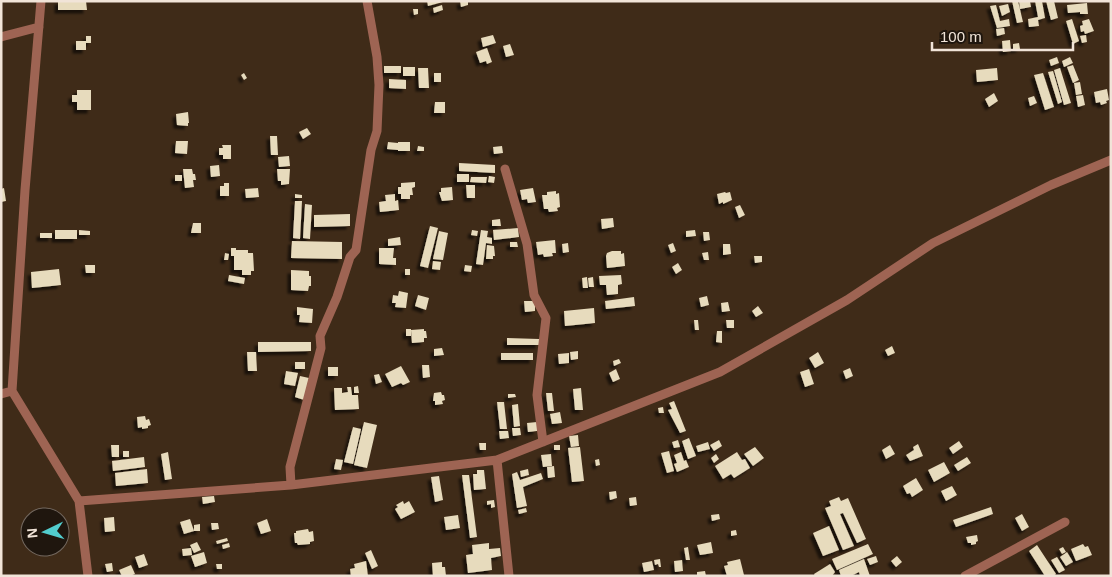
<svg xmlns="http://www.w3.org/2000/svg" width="1112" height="577" font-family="Arial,sans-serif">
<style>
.building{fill:#e7dbbd;filter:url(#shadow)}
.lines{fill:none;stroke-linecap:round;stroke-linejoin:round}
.minor{stroke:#9e6453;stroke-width:9}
</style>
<defs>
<filter id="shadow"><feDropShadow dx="-3.5" dy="3.5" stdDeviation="1" flood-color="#0009"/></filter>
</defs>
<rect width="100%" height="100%" fill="#3f2b18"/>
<!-- building -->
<path class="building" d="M 58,1 L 86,1 L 87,10 L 58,10 Z
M 427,1 L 443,1 L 443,2 L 428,6 Z
M 460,1 L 468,1 L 468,5 L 461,7 Z
M 1012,1 L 1018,1 L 1023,22 L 1017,23 Z
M 1019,1 L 1030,1 L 1031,7 L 1020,9 Z
M 1035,1 L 1042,1 L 1045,18 L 1038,20 L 1039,26 L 1029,27 L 1028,19 L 1038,17 Z
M 1046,1 L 1054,1 L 1058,18 L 1051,20 Z
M 1087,3 L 1088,14 L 1080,14 L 1080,12 L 1068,13 L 1067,5 Z
M 1008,4 L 1010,12 L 1002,16 L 999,6 Z
M 442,5 L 443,10 L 434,13 L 433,8 Z
M 996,5 L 1000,21 L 1009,19 L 1010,26 L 997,28 L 990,6 Z
M 413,9 L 418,9 L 418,14 L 414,15 Z
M 1072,19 L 1079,41 L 1073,44 L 1066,21 Z
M 1089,19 L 1094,31 L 1085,34 L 1084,31 L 1081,32 L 1080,26 L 1083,25 L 1082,21 Z
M 1004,28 L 1005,34 L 997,36 L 996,29 Z
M 493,35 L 496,43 L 483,47 L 481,38 Z
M 1086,35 L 1087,42 L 1082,43 L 1080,36 Z
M 86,36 L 91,36 L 91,43 L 86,43 Z
M 1010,40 L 1011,51 L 1003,52 L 1002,41 Z
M 76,41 L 86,41 L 86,50 L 76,50 Z
M 1019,43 L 1020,49 L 1013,50 L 1013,44 Z
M 510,44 L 514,55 L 506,57 L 503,46 Z
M 487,48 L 492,62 L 487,64 L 486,61 L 480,63 L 476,52 Z
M 1057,57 L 1059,63 L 1051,66 L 1049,60 Z
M 1070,57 L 1073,63 L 1064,67 L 1062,61 Z
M 1073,65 L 1079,80 L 1073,83 L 1067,67 Z
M 384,66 L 401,66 L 401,73 L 384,73 Z
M 403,67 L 415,67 L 415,76 L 403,76 Z
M 418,68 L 428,68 L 429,88 L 419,88 Z
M 997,68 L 998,80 L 977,82 L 976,70 Z
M 1060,68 L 1071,103 L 1064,105 L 1054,70 Z
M 1053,71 L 1062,102 L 1058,104 L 1048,72 Z
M 244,73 L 247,78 L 244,80 L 241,75 Z
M 434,73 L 441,73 L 441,82 L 434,82 Z
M 1043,73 L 1054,107 L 1045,110 L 1034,75 Z
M 389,79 L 406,80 L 406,89 L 389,88 Z
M 1080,82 L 1082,94 L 1076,95 L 1074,83 Z
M 1107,89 L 1109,100 L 1106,101 L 1107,103 L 1101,105 L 1100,102 L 1096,103 L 1094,92 Z
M 77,90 L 91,90 L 91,110 L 77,110 L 77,102 L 72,102 L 72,95 L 77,95 Z
M 994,93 L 998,101 L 989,107 L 985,99 Z
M 1083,95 L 1085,105 L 1078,107 L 1076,96 Z
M 1034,96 L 1037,103 L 1030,106 L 1028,98 Z
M 435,102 L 445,102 L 445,113 L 434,113 Z
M 188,112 L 189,123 L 188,123 L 188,126 L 177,125 L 176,114 Z
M 307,128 L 311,134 L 303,139 L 299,132 Z
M 270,136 L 277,136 L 278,155 L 271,155 Z
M 176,141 L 188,141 L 187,154 L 175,153 Z
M 388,142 L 398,143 L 398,150 L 387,149 Z
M 398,142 L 410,142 L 410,151 L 398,151 Z
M 222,145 L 231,145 L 231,159 L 223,159 L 223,155 L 219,155 L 219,148 L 223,148 Z
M 418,146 L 424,147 L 424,151 L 417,151 Z
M 502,146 L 503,153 L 494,154 L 493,147 Z
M 289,156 L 290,166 L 279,167 L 278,157 Z
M 459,163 L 495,165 L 495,173 L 459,171 Z
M 219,165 L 220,176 L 211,177 L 210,166 Z
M 183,169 L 192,169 L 193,174 L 195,174 L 196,180 L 193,180 L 194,187 L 185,188 Z
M 277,169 L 290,169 L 289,184 L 281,185 L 281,181 L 278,181 Z
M 457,174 L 469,174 L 469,182 L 457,182 Z
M 175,175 L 182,175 L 182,181 L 175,181 Z
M 489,176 L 495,177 L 494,183 L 488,182 Z
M 471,177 L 487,177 L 486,183 L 470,182 Z
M 415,182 L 415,187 L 412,188 L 413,195 L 410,195 L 410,199 L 401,199 L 401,194 L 398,194 L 398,187 L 401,187 L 401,183 Z
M 224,183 L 229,183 L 229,196 L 220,196 L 220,186 L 224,186 Z
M 466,185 L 475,185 L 475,198 L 467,198 Z
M 452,187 L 453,200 L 442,201 L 439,192 L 441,192 L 441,188 Z
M 4,188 L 6,201 L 1,202 L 1,189 Z
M 258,188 L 259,197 L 246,198 L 245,189 Z
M 533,188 L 536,202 L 528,203 L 527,199 L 522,200 L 520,190 Z
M 556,191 L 556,194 L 559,193 L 560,207 L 557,208 L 558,211 L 549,212 L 548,209 L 544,209 L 542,195 L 547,195 L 547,192 Z
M 725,192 L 726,193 L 730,192 L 732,200 L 723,204 L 723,202 L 719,204 L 717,194 Z
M 295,194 L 302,195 L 302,198 L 295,198 Z
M 395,194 L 395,201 L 398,200 L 399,210 L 380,212 L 379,202 L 386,201 L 385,195 Z
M 295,201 L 302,201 L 300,239 L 293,238 Z
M 305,204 L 312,205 L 310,239 L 303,238 Z
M 740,205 L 745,215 L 739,218 L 735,207 Z
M 350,214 L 350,226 L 314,227 L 314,215 Z
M 613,218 L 614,227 L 602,229 L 601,219 Z
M 500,219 L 501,226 L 492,226 L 492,220 Z
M 193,223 L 201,223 L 201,233 L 191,233 Z
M 430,226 L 438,228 L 428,268 L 420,266 Z
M 518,228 L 519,237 L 494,240 L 493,230 Z
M 55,230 L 77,230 L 77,239 L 55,239 Z
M 79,230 L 90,231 L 90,235 L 79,235 Z
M 472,230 L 478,231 L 477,236 L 471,235 Z
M 481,230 L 488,231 L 487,237 L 492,238 L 492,244 L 486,243 L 483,265 L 476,264 Z
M 695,230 L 696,236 L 686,237 L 686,231 Z
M 439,231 L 448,233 L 443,260 L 433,259 Z
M 703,232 L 709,232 L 710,240 L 704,241 Z
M 40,233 L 52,233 L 52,238 L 40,238 Z
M 400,237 L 401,245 L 388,246 L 388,239 Z
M 555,240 L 556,253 L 552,253 L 553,256 L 544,257 L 543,254 L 538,255 L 536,242 Z
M 292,241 L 342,242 L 342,259 L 291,258 Z
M 510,242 L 517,242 L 518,247 L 510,247 Z
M 568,243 L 569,252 L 563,253 L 562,244 Z
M 673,243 L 676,251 L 671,253 L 668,245 Z
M 723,244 L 730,244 L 731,254 L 723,255 Z
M 487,245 L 494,246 L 495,256 L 493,256 L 493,259 L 486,259 Z
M 231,248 L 236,248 L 236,250 L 248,250 L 248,253 L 253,253 L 254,271 L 251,271 L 251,275 L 242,275 L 242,270 L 234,270 L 234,256 L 231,256 Z
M 379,248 L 394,248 L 393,258 L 396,258 L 396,265 L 379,264 Z
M 612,251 L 621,251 L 621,254 L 624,253 L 625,266 L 607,268 L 606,256 L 607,253 Z
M 708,252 L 709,260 L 704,260 L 702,253 Z
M 225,253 L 229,254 L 228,260 L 224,260 Z
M 754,256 L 762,256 L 762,262 L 755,263 Z
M 433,261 L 441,262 L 440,270 L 432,269 Z
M 678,263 L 682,270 L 676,274 L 672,267 Z
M 85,265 L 95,265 L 95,273 L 86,273 Z
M 465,265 L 472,266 L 471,272 L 464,271 Z
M 59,269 L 61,285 L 32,288 L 31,272 Z
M 405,269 L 410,269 L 410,275 L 405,275 Z
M 291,270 L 309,271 L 309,276 L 311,276 L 311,286 L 309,286 L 308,291 L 291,290 Z
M 229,275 L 245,278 L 244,284 L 228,281 Z
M 621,275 L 622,284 L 618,285 L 618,294 L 607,295 L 606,285 L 600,285 L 599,276 Z
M 587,277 L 588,288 L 583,288 L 582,278 Z
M 593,277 L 594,287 L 589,287 L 588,278 Z
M 399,291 L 408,293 L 406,308 L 395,307 L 396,303 L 392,303 L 393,295 L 398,296 Z
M 418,295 L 429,298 L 426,310 L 415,306 Z
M 707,296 L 709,305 L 701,307 L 699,298 Z
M 634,297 L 635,306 L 606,309 L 605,301 Z
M 524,301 L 535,301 L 535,311 L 525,312 Z
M 728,302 L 730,311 L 722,312 L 721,303 Z
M 758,306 L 763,313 L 756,317 L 752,311 Z
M 297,307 L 313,309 L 312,323 L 299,322 L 300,315 L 297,315 Z
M 594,308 L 595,323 L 565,326 L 564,311 Z
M 694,320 L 698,320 L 699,330 L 695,330 Z
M 726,320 L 734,320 L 734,328 L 727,328 Z
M 406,329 L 411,329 L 411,336 L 406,336 Z
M 424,329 L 424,331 L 426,331 L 427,338 L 424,338 L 424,342 L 412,343 L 411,330 Z
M 717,331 L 722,331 L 722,343 L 716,342 Z
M 507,338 L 539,339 L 539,345 L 507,345 Z
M 258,342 L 311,342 L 311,351 L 258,352 Z
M 892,346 L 895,353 L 888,356 L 885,350 Z
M 442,348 L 444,355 L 434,356 L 434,349 Z
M 578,351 L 578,359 L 571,360 L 570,352 Z
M 247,352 L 256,352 L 257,371 L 248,371 Z
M 818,352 L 824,363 L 815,368 L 809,358 Z
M 501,353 L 533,353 L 533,360 L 501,360 Z
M 569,353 L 569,363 L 559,364 L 558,354 Z
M 619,359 L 621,363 L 614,366 L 613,361 Z
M 295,362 L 305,362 L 305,369 L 295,369 Z
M 422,365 L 429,365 L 430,377 L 423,378 Z
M 401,366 L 410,382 L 403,385 L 401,383 L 392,387 L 385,374 Z
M 328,367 L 338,367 L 338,376 L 328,376 Z
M 850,368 L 853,376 L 846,379 L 843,371 Z
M 616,369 L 620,379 L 613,382 L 609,373 Z
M 809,369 L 814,384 L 805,387 L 800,372 Z
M 286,371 L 298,373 L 295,386 L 284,384 Z
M 379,374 L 382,382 L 376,384 L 374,375 Z
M 300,376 L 309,378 L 304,400 L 295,397 Z
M 358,386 L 359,393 L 354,393 L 354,387 Z
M 347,387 L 351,387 L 352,395 L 358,395 L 359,409 L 335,410 L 334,388 L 342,388 L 342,393 L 348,392 Z
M 581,388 L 583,410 L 575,410 L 573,389 Z
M 441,392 L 442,395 L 444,395 L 445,400 L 442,401 L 443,404 L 435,405 L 435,401 L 433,401 L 434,393 Z
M 546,393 L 552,393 L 554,411 L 548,411 Z
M 508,394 L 515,394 L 516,397 L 508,398 Z
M 674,401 L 686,431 L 680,433 L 668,410 L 672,409 L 669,403 Z
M 497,402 L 504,402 L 507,429 L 500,429 Z
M 518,404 L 520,426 L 514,427 L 512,405 Z
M 663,407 L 664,413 L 659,413 L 658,408 Z
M 560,412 L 562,423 L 552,424 L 550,414 Z
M 145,416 L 146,420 L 149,419 L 151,425 L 148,426 L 148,428 L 142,429 L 142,427 L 138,428 L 137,417 Z
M 364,422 L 377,425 L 367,468 L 354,465 Z
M 537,422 L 537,431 L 528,432 L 527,423 Z
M 353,427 L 361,429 L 353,464 L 344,462 Z
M 512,428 L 520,428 L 521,435 L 513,436 Z
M 499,431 L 508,431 L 509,438 L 500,439 Z
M 578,435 L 579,446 L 571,447 L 569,436 Z
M 689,438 L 696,456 L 688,459 L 682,441 Z
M 678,440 L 680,447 L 674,448 L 672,442 Z
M 719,440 L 722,446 L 714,451 L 710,445 Z
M 959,441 L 963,447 L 953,454 L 949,448 Z
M 708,442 L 710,449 L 698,452 L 696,446 Z
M 479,443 L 486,443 L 486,450 L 480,450 Z
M 918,444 L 923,456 L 910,461 L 906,455 L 914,450 L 913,447 Z
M 111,445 L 119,445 L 119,457 L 112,457 Z
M 554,445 L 560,445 L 560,450 L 554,450 Z
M 890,445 L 895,454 L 886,459 L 882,450 Z
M 580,447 L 584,481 L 572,482 L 568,448 Z
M 755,447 L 764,458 L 753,466 L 744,454 Z
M 123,451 L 129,451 L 129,457 L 123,457 Z
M 669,451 L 674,471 L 667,473 L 661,453 Z
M 168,452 L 172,479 L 165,480 L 161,454 Z
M 681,452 L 684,461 L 686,460 L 689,467 L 677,472 L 674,464 L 677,463 L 674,455 Z
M 737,452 L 742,460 L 745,459 L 750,468 L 734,478 L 731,474 L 723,479 L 715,466 Z
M 551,454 L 552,466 L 543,467 L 541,455 Z
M 716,454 L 719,459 L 714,463 L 711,458 Z
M 144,457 L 145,467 L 113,471 L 112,461 Z
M 967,457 L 971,463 L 958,471 L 954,465 Z
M 336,459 L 343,460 L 341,470 L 334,469 Z
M 599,459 L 600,465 L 596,466 L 595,460 Z
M 944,462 L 950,473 L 934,482 L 928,470 Z
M 554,466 L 555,477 L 548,478 L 547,467 Z
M 147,469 L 148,483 L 116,486 L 115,473 Z
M 528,469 L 529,475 L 521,477 L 520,471 Z
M 477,470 L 484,470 L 486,489 L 474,490 L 473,474 L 477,474 Z
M 517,472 L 520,480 L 541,473 L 543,479 L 523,487 L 527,506 L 517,508 L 512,474 Z
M 462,475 L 469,475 L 477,537 L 470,538 Z
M 439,476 L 443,500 L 435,502 L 431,477 Z
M 916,478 L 923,490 L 912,497 L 910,493 L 907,494 L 903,486 Z
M 952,486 L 957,495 L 946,501 L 941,491 Z
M 616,491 L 617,498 L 610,500 L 609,492 Z
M 214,496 L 215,502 L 203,504 L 202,497 Z
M 636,497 L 637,505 L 630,506 L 629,498 Z
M 839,497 L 841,501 L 848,498 L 866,539 L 857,543 L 843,513 L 840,514 L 854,546 L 843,550 L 825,508 L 831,506 L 829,501 Z
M 494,500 L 495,507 L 491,508 L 491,504 L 487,505 L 487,501 Z
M 403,501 L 404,504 L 409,501 L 415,512 L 401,519 L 395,509 L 398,507 L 396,505 Z
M 991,507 L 993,514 L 956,527 L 953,520 Z
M 526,508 L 527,512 L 519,514 L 518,510 Z
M 719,514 L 720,519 L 712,521 L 711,515 Z
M 1022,514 L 1029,527 L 1022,531 L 1015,518 Z
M 458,515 L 460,528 L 446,530 L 444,517 Z
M 114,517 L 115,531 L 105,532 L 104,518 Z
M 190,519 L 194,531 L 184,534 L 180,522 Z
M 267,519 L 271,531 L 261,534 L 257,523 Z
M 211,523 L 218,523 L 219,529 L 212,530 Z
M 200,524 L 200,531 L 194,531 L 194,525 Z
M 829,526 L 839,550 L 823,556 L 813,533 Z
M 308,529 L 309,532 L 313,531 L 314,541 L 310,542 L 310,544 L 298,545 L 297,543 L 295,543 L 294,533 L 296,533 L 296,531 Z
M 736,530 L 737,535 L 731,536 L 731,531 Z
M 977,535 L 978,541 L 976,542 L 976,544 L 971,545 L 971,543 L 968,543 L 966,537 Z
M 227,538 L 228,541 L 217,544 L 216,541 Z
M 197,542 L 201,550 L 194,553 L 190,545 Z
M 711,542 L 713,553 L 700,555 L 697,545 Z
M 229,543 L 230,547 L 223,549 L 222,545 Z
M 489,543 L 489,549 L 500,548 L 501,556 L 491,558 L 492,570 L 468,573 L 466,555 L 473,554 L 472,545 Z
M 868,544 L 873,554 L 837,570 L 832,559 Z
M 1083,544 L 1085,547 L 1088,546 L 1092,555 L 1076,561 L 1071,549 Z
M 1037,545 L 1056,574 L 1053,576 L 1045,576 L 1029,551 Z
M 688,547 L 690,560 L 686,560 L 684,548 Z
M 1063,547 L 1066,552 L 1062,554 L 1059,549 Z
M 191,548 L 192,555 L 183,556 L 182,549 Z
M 371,550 L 378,566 L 372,569 L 365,553 Z
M 204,552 L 207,563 L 195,567 L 191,556 Z
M 1067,552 L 1073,562 L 1066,566 L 1060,557 Z
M 144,554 L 148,565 L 139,568 L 135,557 Z
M 876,556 L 878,562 L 870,565 L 867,559 Z
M 897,556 L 902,562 L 896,567 L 891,561 Z
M 1057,557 L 1065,570 L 1059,573 L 1051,560 Z
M 660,559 L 661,567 L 659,567 L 658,564 L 655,565 L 654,560 Z
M 740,559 L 744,575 L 727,576 L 724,566 L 728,565 L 727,562 Z
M 864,559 L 870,576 L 860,576 L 859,572 L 851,576 L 841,576 L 839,570 Z
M 682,560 L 683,571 L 675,572 L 674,561 Z
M 366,561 L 368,576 L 351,576 L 350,569 L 355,568 L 354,564 Z
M 652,561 L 654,570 L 644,572 L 642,563 Z
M 442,562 L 442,567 L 445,567 L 446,576 L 433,576 L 432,563 Z
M 112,563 L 113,571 L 107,572 L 105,564 Z
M 216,564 L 222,564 L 222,569 L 217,569 Z
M 830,564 L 835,572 L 832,576 L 815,576 L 814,574 Z
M 131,565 L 135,574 L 130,576 L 122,576 L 119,570 Z
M 705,571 L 706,576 L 697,576 L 697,572 Z"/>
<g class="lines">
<!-- minor -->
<path class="minor" d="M 41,1 L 25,190 L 12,391 L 79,501 L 291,485 L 497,460 L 720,372 L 847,300 L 933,243 L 1051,185 L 1111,160
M 1,37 L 39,27
M 505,169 L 527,244 L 534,295 L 546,318 L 537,395 L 543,442
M 1,394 L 12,391
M 497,460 L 509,576
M 291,485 L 290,467 L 321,348 L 320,336 L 337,297 L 350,257 L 356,250 L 371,150 L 377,131 L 379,85 L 377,57 L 367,1
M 79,501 L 88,576
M 965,576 L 1065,522"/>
</g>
<!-- border -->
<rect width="1112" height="577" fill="none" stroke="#f1e4d8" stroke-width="5"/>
<!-- north arrow -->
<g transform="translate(45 532) rotate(265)"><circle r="24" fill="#1f160e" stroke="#73685f"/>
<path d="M0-4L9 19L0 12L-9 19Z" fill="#52cdce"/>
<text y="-8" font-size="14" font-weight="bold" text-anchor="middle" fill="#f1e4d8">N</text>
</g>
<!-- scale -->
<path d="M932 42v8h141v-8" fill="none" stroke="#f1e4d8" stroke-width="2.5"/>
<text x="940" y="42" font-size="15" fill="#f1e4d8" stroke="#1f160e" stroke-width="4" paint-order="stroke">100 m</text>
</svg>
